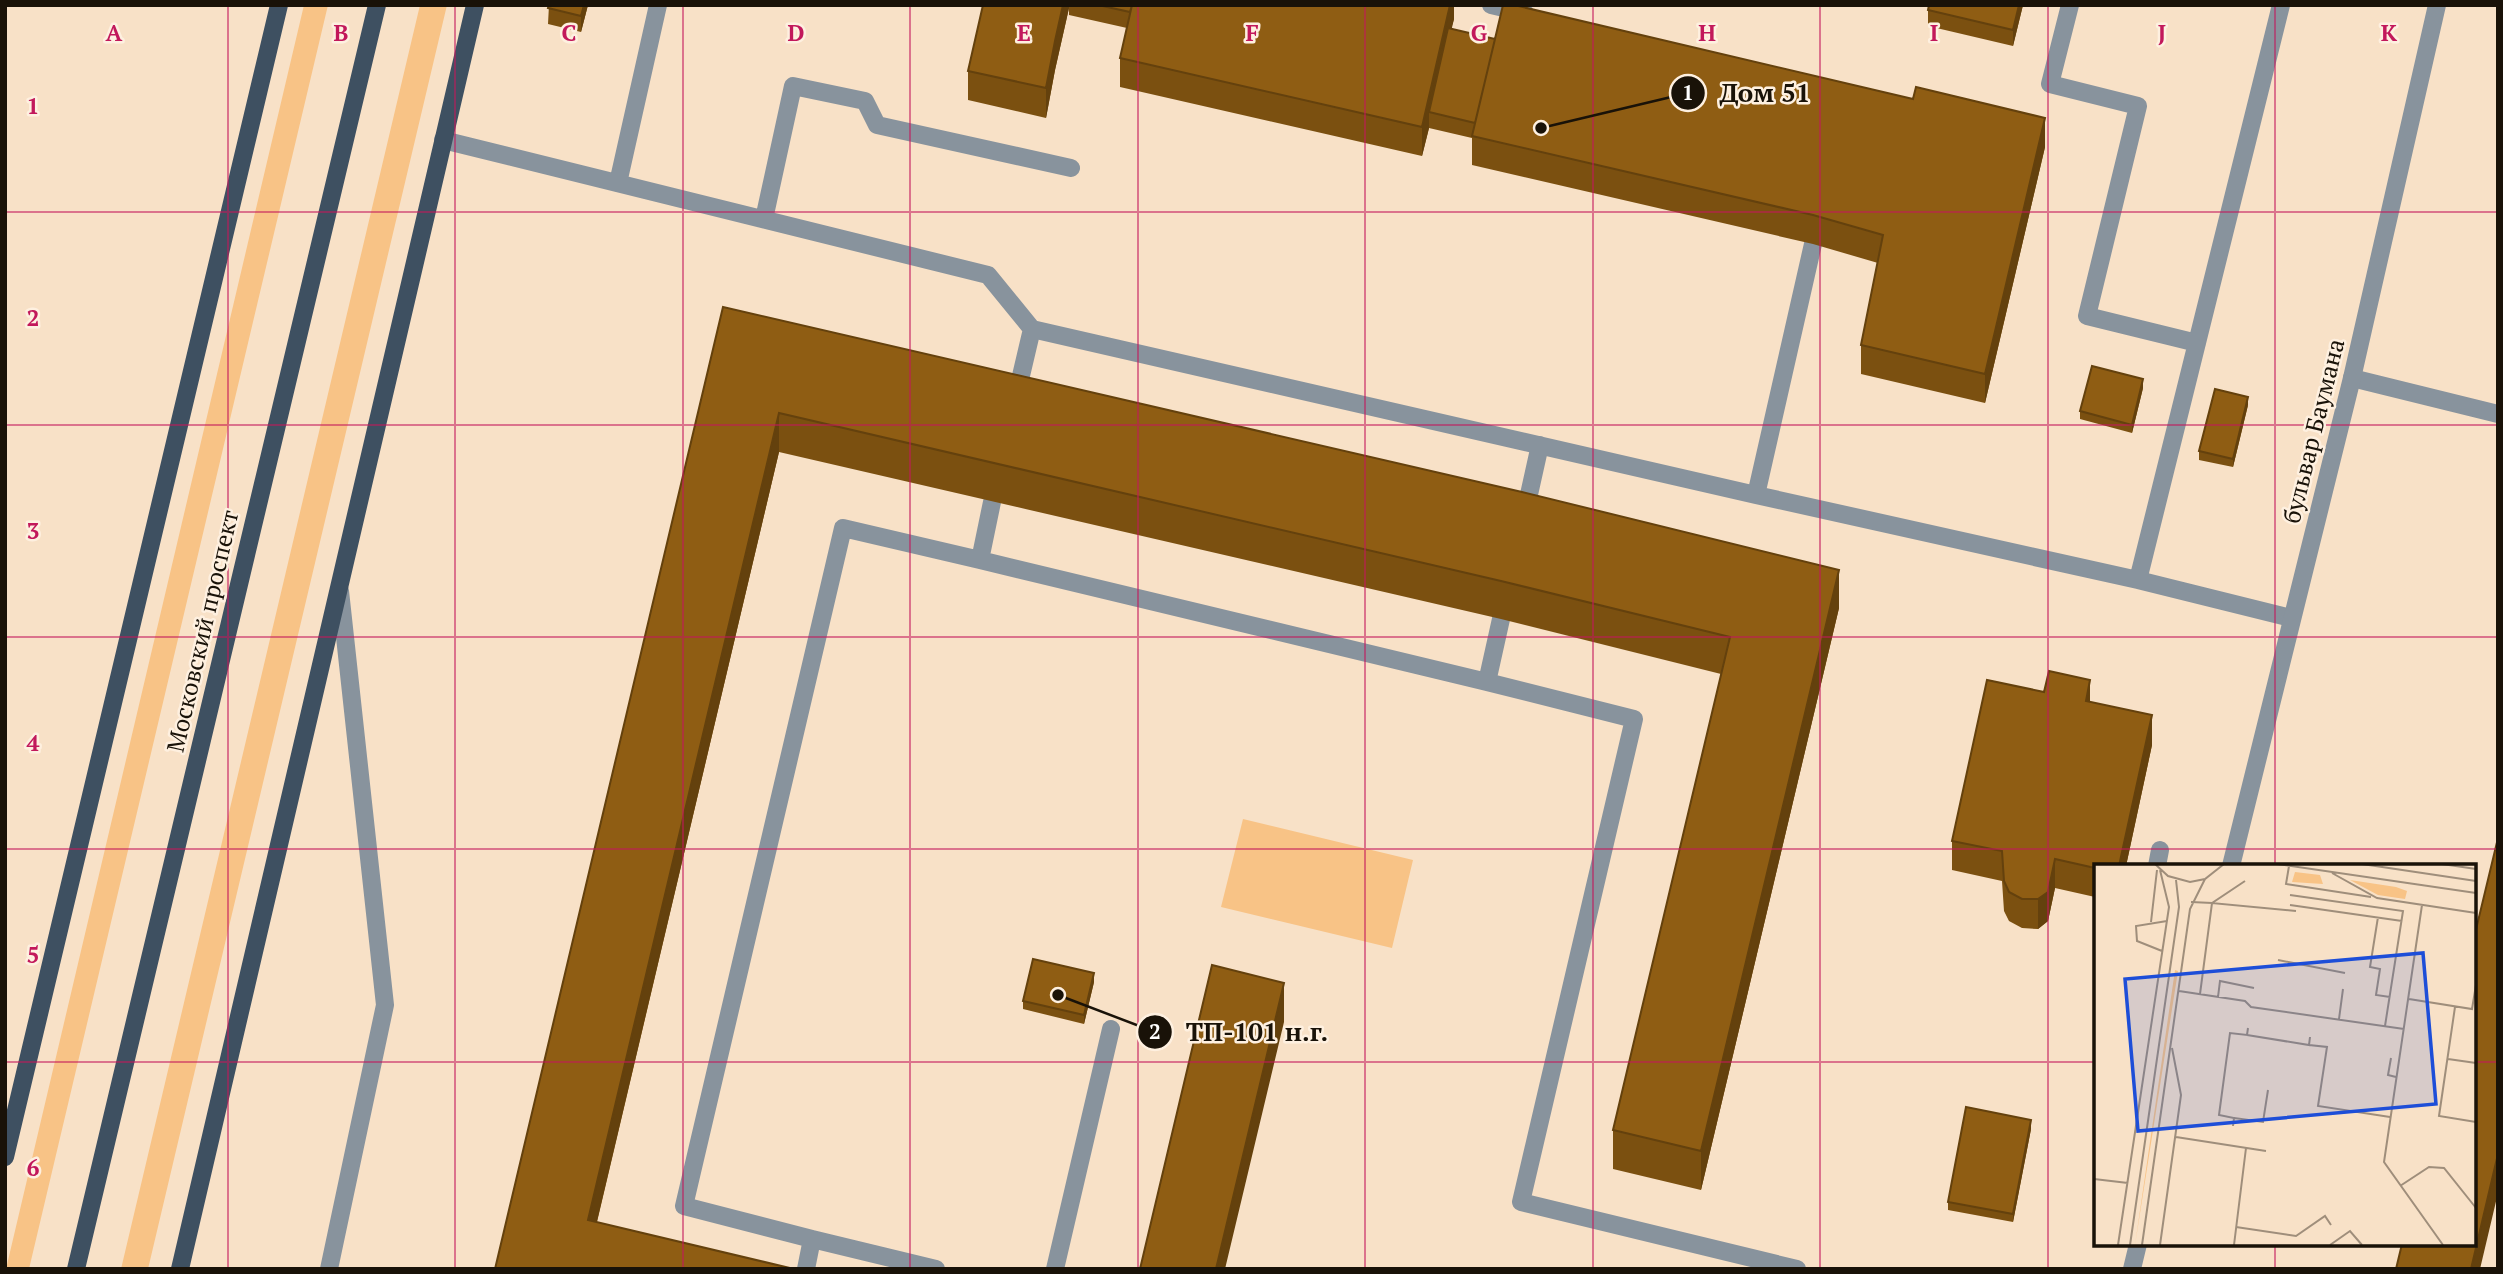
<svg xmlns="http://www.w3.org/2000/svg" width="2503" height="1274" font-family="'PT Serif',serif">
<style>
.green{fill:#f8c386}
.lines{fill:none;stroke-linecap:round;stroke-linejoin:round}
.lane{stroke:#88939d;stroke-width:18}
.street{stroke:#88939d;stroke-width:18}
.primary{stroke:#3e5061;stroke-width:18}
.wall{fill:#7b5010}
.shaded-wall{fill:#64410d}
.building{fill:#8f5d13;stroke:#64410d;stroke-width:2}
.grid{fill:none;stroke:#c2185b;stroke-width:2;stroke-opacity:0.55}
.labels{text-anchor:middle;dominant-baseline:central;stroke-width:5;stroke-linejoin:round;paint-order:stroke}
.street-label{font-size:24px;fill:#191208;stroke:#fef0e0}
.inset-road{fill:none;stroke:#9f8e7b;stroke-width:2}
.view{fill:#1d4ed8;fill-opacity:0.15;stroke:#1d4ed8;stroke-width:3.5}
.inset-edge{fill:none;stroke:#191208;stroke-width:3.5}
.grid-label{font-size:23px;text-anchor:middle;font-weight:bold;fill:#c2185b;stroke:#fef0e0;stroke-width:5;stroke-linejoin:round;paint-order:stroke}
.leader{fill:none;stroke:#191208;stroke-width:2.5}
.callout-dot{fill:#191208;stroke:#fef0e0;stroke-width:2.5}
.mark-label{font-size:21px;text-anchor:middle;font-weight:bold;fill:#fff}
.callout-label{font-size:26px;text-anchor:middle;font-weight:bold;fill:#191208;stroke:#fef0e0;stroke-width:5;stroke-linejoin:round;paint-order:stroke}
</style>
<rect width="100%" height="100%" fill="#f8e1c7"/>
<!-- green -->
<path class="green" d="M 304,5 L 328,5 L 29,1269 L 6,1269 Z
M 420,5 L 447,5 L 148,1269 L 121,1269 Z
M 1243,819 L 1413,860 L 1392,948 L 1221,907 Z"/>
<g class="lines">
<!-- lane -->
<path class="lane" d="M 1491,5 L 1525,13
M 2070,5 L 2050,84 L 2138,106 L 2087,316 L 2197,343
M 443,140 L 988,275 L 1032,329 L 1756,495 L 2138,580 L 2291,618
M 618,183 L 658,5
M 764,219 L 793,86 L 865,101 L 877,125 L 1071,168
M 2352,378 L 2498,414
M 1016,397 L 1032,329
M 1756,495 L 1813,244
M 1524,517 L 1540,445
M 980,560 L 1487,682 L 1501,619
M 2138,580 L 2281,5
M 1487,682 L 1634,719 L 1521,1202 L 1797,1269
M 2157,866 L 2160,850
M 812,1239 L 936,1269
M 806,1269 L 812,1239 L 684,1206 L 843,528 L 980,560 L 992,502
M 1055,1269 L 1111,1029"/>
<!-- street -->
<path class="street" d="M 2231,866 L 2352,378 L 2437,5
M 329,1269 L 385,1005 L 340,591
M 2132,1269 L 2138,1244"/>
<!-- primary -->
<path class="primary" d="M 5,1157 L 279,5
M 76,1269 L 377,5
M 180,1269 L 475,5"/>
</g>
<!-- wall -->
<path class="wall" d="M 549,5 L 588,5 L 581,32 L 548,24 Z
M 983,5 L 1454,5 L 1454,19 L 1451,29 L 1495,39 L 2045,147 L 1985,403 L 1861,374 L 1861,345 L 1878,263 L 1813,244 L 1472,165 L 1472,138 L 1429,128 L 1422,156 L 1120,87 L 1120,58 L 1127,28 L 1069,15 L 1069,8 L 1055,70 L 1046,118 L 968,100 L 968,71 Z
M 2023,5 L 2013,46 L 1928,26 L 1928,10 Z
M 723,307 L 1839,608 L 1701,1190 L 1613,1169 L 1613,1130 L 1721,674 L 1501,619 L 779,452 L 597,1222 L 495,1269 Z
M 2143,388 L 2132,433 L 2080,419 L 2080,411 Z
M 2248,405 L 2233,467 L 2199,460 L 2199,451 Z
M 2090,702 L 2152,745 L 2126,866 L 2095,866 L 2095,897 L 2055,888 L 2048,921 L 2038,929 L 2022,928 L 2009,921 L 2004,911 L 2002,881 L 1952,870 L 1952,841 Z
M 1094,982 L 1084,1024 L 1023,1009 L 1023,1001 Z
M 2031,1129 L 2013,1222 L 1948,1210 L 1948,1202 Z"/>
<!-- shaded-wall -->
<path class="shaded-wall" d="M 584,5 L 588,5 L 581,32 L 581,16 Z
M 1063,5 L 1069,5 L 1069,8 L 1055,70 L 1046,118 L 1046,88 L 1055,41 Z
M 1450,5 L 1454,5 L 1454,19 L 1432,112 L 1429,112 L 1429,128 L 1422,156 L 1422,127 Z
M 2019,5 L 2023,5 L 2013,46 L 2013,30 Z
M 2045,118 L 2045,147 L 1985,403 L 1985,374 Z
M 2143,379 L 2143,388 L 2132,433 L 2132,425 Z
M 2248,397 L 2248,405 L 2233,467 L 2233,459 Z
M 779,413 L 779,452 L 588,1259 L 588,1220 Z
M 1839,570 L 1839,608 L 1701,1190 L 1701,1151 Z
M 2090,680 L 2090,710 L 2086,701 Z
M 2152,715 L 2152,745 L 2126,866 L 2119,866 Z
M 2055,859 L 2055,888 L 2048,921 L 2038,929 L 2038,899 Z
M 1094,973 L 1094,982 L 1084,1024 L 1084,1015 Z
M 1284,983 L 1284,1022 L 1225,1269 L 1216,1269 Z
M 2031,1120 L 2031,1129 L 2013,1222 L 2013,1214 Z
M 2498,1154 L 2498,1193 L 2480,1269 L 2471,1269 Z"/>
<!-- building -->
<path class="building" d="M 549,5 L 584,5 L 581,16 L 548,8 Z
M 983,5 L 1063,5 L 1055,41 L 1046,88 L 968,71 Z
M 1098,5 L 1132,5 L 1130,12 Z
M 1132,5 L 1450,5 L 1422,127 L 1120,58 Z
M 1503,5 L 1514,5 L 1913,99 L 1916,87 L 2045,118 L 1985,374 L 1861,345 L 1883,235 L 1813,215 L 1472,136 Z
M 1929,5 L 2019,5 L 2013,30 L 1928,10 Z
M 1448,28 L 1495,39 L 1475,123 L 1429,112 Z
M 723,307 L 1522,492 L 1839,570 L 1701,1151 L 1613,1130 L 1730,637 L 1501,581 L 779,413 L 588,1220 L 794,1269 L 495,1269 Z
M 2092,366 L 2143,379 L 2132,425 L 2080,411 Z
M 2215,389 L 2248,397 L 2233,459 L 2199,451 Z
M 2049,671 L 2090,680 L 2086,701 L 2152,715 L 2119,866 L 2095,866 L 2095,868 L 2055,859 L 2048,892 L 2038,899 L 2022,899 L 2009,892 L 2004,881 L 2002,851 L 1952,841 L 1987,680 L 2044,692 Z
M 2498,838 L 2498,1154 L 2471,1269 L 2396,1269 L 2402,1244 L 2473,1244 L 2473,942 Z
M 1033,959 L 1094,973 L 1084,1015 L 1023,1001 Z
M 1212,965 L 1284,983 L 1216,1269 L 1140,1269 Z
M 1966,1107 L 2031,1120 L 2013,1214 L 1948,1202 Z"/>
<!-- grid -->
<path class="grid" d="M 228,5 L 228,1269M 455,5 L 455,1269M 683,5 L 683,1269M 910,5 L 910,1269M 1138,5 L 1138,1269M 1365,5 L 1365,1269M 1593,5 L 1593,1269M 1820,5 L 1820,1269M 2048,5 L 2048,1269M 2275,5 L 2275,866M 5,212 L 2498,212M 5,425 L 2498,425M 5,637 L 2498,637M 5,849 L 2498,849M 5,1062 L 2095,1062M 2473,1062 L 2498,1062M 2275,1244 L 2275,1269"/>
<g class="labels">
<!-- street labels -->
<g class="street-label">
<text transform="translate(2313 431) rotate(-76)">бульвар Баумана</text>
<text transform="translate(202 631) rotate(-77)">Московский проспект</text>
</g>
</g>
<!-- overview -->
<g transform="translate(2094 864)">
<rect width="382" height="382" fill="#f8e1c7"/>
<path d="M 201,8 L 226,11 L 229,20 L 198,18 ZM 256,16 L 302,23 L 313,27 L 311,35 L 284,31 ZM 81,106 L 84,107 L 41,381 Z" fill="#f8c386"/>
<path class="inset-road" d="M 61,0 L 74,12 L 96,18 L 111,15 L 130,0M 183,0 L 382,29M 268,0 L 382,17M 348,0 L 382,5M 195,2 L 192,20 L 277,33M 238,9 L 283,34 L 382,49M 196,31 L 309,47 L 291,162M 97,38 L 118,39 L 151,17M 196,41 L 308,57M 328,41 L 290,298 L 349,381M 284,53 L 276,103 L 286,105 L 282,131 L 296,133M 57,58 L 63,6M 68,87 L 43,77 L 42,62 L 73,57M 184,96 L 251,109M 85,127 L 151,137 L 157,143 L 310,165M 106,130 L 118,39 L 202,47M 124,133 L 126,117 L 160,124M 315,135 L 378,145 L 382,121M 361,143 L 345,252 L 382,258M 245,155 L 249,125M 153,171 L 215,181 L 216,173M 215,181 L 233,183 L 224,242 L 296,253M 297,194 L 294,211 L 302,213M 354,195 L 382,199M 140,254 L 169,258 L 174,226M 139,262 L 140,254 L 125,251 L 136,169 L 153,171 L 154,164M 82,273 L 172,287M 0,315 L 34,319M 306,322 L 335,303 L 350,304 L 382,344M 142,363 L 202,372 L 231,352 L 237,361M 24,381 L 75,43 L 66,6M 36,381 L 85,43 L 82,16M 48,381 L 96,45 L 111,15M 66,381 L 87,231 L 78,184M 140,381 L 152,284M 236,381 L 256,367 L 268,381"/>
<path class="view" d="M 329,89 L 342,240 L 44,267 L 31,115 Z"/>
<rect width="382" height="382" class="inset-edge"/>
</g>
<g class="grid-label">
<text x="114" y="41">A</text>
<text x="341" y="41">B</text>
<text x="569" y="41">C</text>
<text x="796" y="41">D</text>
<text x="1024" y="41">E</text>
<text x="1252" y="41">F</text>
<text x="1479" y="41">G</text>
<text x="1707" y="41">H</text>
<text x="1934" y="41">I</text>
<text x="2162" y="41">J</text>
<text x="2389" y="41">K</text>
<text x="33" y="114">1</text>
<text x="33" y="326">2</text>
<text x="33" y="539">3</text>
<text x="33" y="751">4</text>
<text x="33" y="963">5</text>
<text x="33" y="1176">6</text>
</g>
<!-- callouts -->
<path class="leader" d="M1541 128L1688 93M1058 995L1155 1032"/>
<g class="callout-dot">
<circle cx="1541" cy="128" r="7"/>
<circle cx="1058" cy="995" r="7"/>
<circle cx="1688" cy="93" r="18"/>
<circle cx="1155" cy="1032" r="18"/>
</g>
<g class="mark-label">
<text x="1688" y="100">1</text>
<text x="1155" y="1039">2</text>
</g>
<g class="callout-label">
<text x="1765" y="102">Дом 51</text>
<text x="1257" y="1041">ТП-101 н.г.</text>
</g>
<!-- border -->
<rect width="2503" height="1274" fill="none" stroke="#191208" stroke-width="14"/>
</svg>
